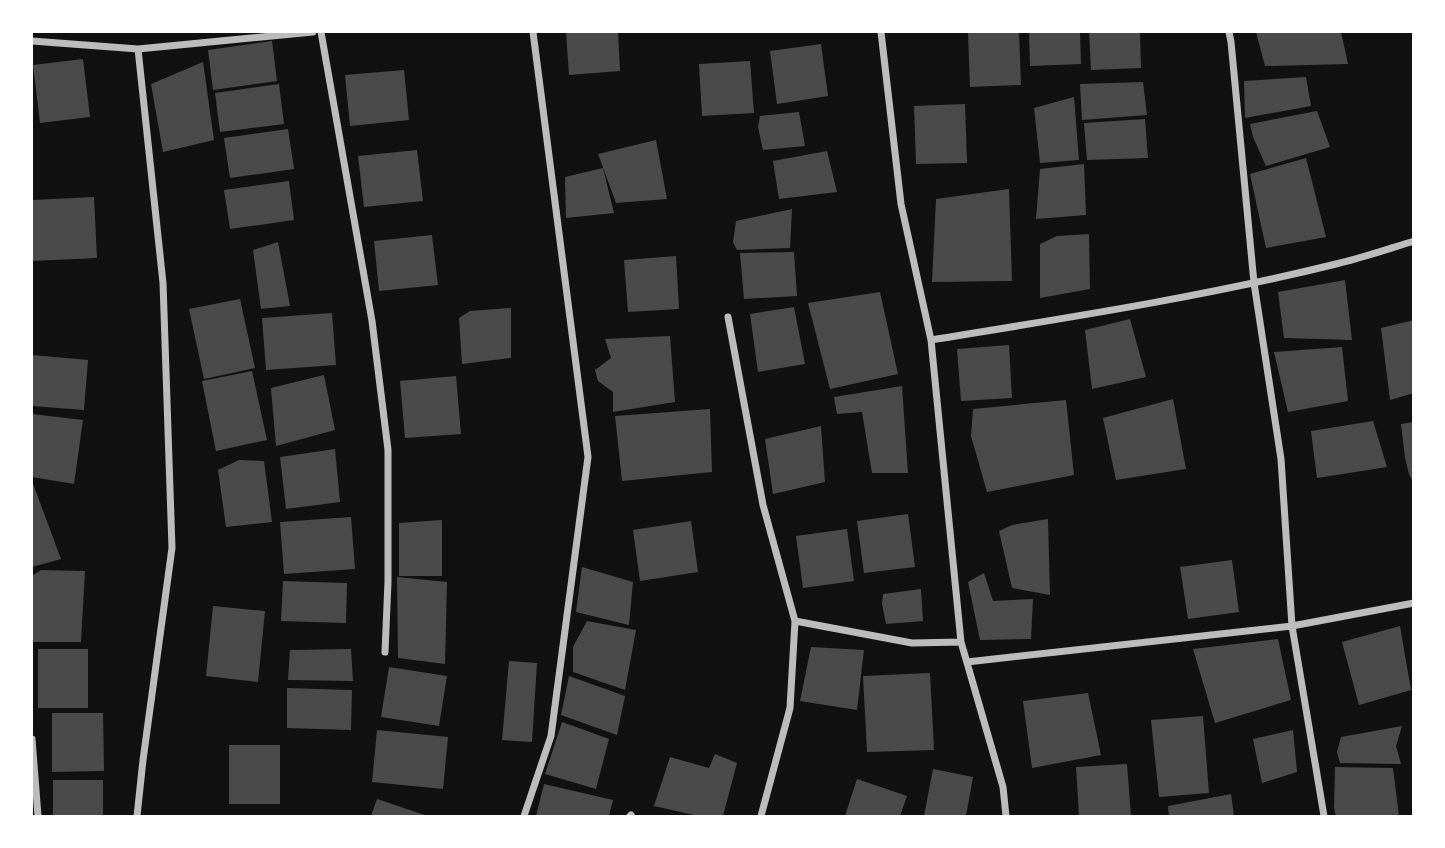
<svg xmlns="http://www.w3.org/2000/svg" width="1445" height="848" font-family="'Fira Sans Condensed',sans-serif">
<style>
.building{fill:#4a4a4a}
.lines{fill:none;stroke-linecap:round;stroke-linejoin:round}
.minor{stroke:#bcbcbc;stroke-width:7}
</style>
<rect width="100%" height="100%" fill="#111"/>
<!-- building -->
<path class="building" d="M 566,32 L 618,32 L 620,71 L 569,75 Z
M 968,32 L 1019,32 L 1021,85 L 970,87 Z
M 1029,32 L 1080,32 L 1081,64 L 1030,66 Z
M 1089,32 L 1140,32 L 1141,68 L 1091,70 Z
M 1256,32 L 1341,32 L 1348,64 L 1265,66 Z
M 272,41 L 277,81 L 213,90 L 208,50 Z
M 821,44 L 828,96 L 777,104 L 770,51 Z
M 83,59 L 90,117 L 40,123 L 33,65 Z
M 750,61 L 754,113 L 702,116 L 699,64 Z
M 203,62 L 214,140 L 163,152 L 151,84 Z
M 404,70 L 409,120 L 350,126 L 345,75 Z
M 1306,77 L 1311,106 L 1245,118 L 1244,81 Z
M 1143,82 L 1147,115 L 1082,120 L 1080,84 Z
M 279,84 L 284,124 L 220,132 L 215,93 Z
M 1074,97 L 1079,160 L 1040,163 L 1034,108 Z
M 965,104 L 967,163 L 916,164 L 914,106 Z
M 1317,111 L 1330,147 L 1266,166 L 1253,137 L 1250,124 Z
M 799,112 L 805,146 L 763,150 L 758,127 L 760,116 Z
M 1145,119 L 1148,158 L 1087,160 L 1084,123 Z
M 288,129 L 294,169 L 230,178 L 224,138 Z
M 656,140 L 667,199 L 616,203 L 598,154 Z
M 417,150 L 423,201 L 364,207 L 358,156 Z
M 827,151 L 837,192 L 779,199 L 773,161 Z
M 1306,158 L 1326,237 L 1266,248 L 1250,174 Z
M 1084,164 L 1086,215 L 1036,219 L 1040,169 Z
M 603,168 L 614,213 L 566,218 L 565,177 Z
M 289,181 L 294,220 L 230,229 L 224,190 Z
M 1009,189 L 1012,281 L 932,282 L 936,199 Z
M 94,197 L 97,258 L 32,261 L 32,200 Z
M 792,209 L 790,248 L 737,250 L 733,242 L 736,221 Z
M 1089,234 L 1090,289 L 1040,298 L 1040,244 L 1057,236 Z
M 432,235 L 438,285 L 379,291 L 374,241 Z
M 278,242 L 290,306 L 261,309 L 253,250 Z
M 794,252 L 797,296 L 744,299 L 740,253 Z
M 676,256 L 679,309 L 628,312 L 624,260 Z
M 1345,280 L 1352,340 L 1284,338 L 1278,292 Z
M 880,292 L 898,374 L 830,389 L 808,303 Z
M 240,299 L 255,368 L 204,379 L 189,309 Z
M 794,307 L 805,364 L 758,372 L 750,314 Z
M 511,308 L 511,358 L 462,364 L 459,318 L 470,311 Z
M 332,313 L 336,365 L 266,370 L 262,318 Z
M 1130,319 L 1146,377 L 1092,389 L 1085,330 Z
M 1414,320 L 1414,393 L 1390,400 L 1381,328 Z
M 670,336 L 675,402 L 613,412 L 613,392 L 598,381 L 595,370 L 611,358 L 605,339 Z
M 1009,345 L 1012,398 L 961,401 L 957,349 Z
M 1342,347 L 1348,401 L 1288,412 L 1274,352 Z
M 32,355 L 88,360 L 84,410 L 32,406 Z
M 252,371 L 267,440 L 216,451 L 202,381 Z
M 324,375 L 335,430 L 276,446 L 271,388 Z
M 456,376 L 461,434 L 405,438 L 400,381 Z
M 902,386 L 908,473 L 872,473 L 862,412 L 837,414 L 834,397 Z
M 1173,399 L 1186,469 L 1116,480 L 1103,418 Z
M 1066,400 L 1074,475 L 987,492 L 971,436 L 973,409 Z
M 710,409 L 712,472 L 622,481 L 615,416 Z
M 32,414 L 83,420 L 74,484 L 32,477 Z
M 1373,421 L 1387,467 L 1317,478 L 1311,431 Z
M 1414,422 L 1414,484 L 1409,474 L 1405,458 L 1401,424 Z
M 821,426 L 825,482 L 773,494 L 765,439 Z
M 335,449 L 340,502 L 286,509 L 280,457 Z
M 239,460 L 264,461 L 272,522 L 226,527 L 218,470 Z
M 32,481 L 61,559 L 32,567 Z
M 908,514 L 915,567 L 864,573 L 857,521 Z
M 351,517 L 355,569 L 284,574 L 280,522 Z
M 1048,519 L 1050,595 L 1012,588 L 999,531 L 1012,525 Z
M 442,520 L 442,576 L 399,576 L 399,523 Z
M 691,521 L 698,572 L 640,581 L 633,530 Z
M 847,529 L 854,581 L 803,588 L 796,536 Z
M 1232,560 L 1239,612 L 1188,619 L 1180,567 Z
M 582,567 L 633,582 L 629,625 L 576,612 Z
M 41,570 L 85,571 L 81,642 L 32,642 L 32,576 Z
M 984,573 L 993,601 L 1033,599 L 1031,639 L 980,640 L 968,582 Z
M 397,577 L 447,582 L 445,664 L 398,658 Z
M 283,581 L 347,583 L 346,623 L 281,621 Z
M 921,589 L 923,621 L 886,624 L 882,604 L 883,594 Z
M 213,606 L 265,611 L 258,682 L 206,676 Z
M 587,621 L 636,630 L 625,690 L 573,672 L 573,647 Z
M 1400,626 L 1411,690 L 1359,705 L 1342,642 Z
M 1278,639 L 1291,700 L 1215,723 L 1193,649 Z
M 811,647 L 864,650 L 857,710 L 800,701 Z
M 38,649 L 88,649 L 88,708 L 38,708 Z
M 351,649 L 353,681 L 288,680 L 290,650 Z
M 509,661 L 537,663 L 532,742 L 502,740 Z
M 389,667 L 447,676 L 439,726 L 381,717 Z
M 930,673 L 934,750 L 867,752 L 863,676 Z
M 569,676 L 625,696 L 617,735 L 561,715 Z
M 287,688 L 352,690 L 351,730 L 287,728 Z
M 1088,693 L 1101,755 L 1032,768 L 1023,701 Z
M 52,713 L 103,713 L 104,771 L 52,772 Z
M 1203,716 L 1209,793 L 1159,797 L 1151,720 Z
M 562,722 L 609,739 L 596,789 L 545,774 Z
M 1402,726 L 1396,746 L 1401,764 L 1340,763 L 1337,752 L 1341,737 Z
M 377,730 L 448,737 L 443,789 L 372,782 Z
M 1293,730 L 1297,772 L 1262,783 L 1253,739 Z
M 229,745 L 280,745 L 280,804 L 229,804 Z
M 715,754 L 737,763 L 723,816 L 698,816 L 654,806 L 670,757 L 709,768 Z
M 1127,764 L 1131,816 L 1079,816 L 1076,767 Z
M 1335,767 L 1393,768 L 1399,816 L 1336,816 L 1334,808 Z
M 933,769 L 973,777 L 966,816 L 924,816 Z
M 857,779 L 907,796 L 900,816 L 845,816 Z
M 53,780 L 103,780 L 103,816 L 53,816 Z
M 544,784 L 613,800 L 609,816 L 536,816 Z
M 1231,794 L 1234,816 L 1169,816 L 1168,806 Z
M 377,799 L 428,816 L 371,816 Z"/>
<g class="lines">
<!-- minor -->
<path class="minor" d="M 321,32 L 372,321 L 388,450 L 388,582 L 385,652
M 881,32 L 901,204 L 931,340 L 961,642 L 1003,787 L 1006,816
M 1229,32 L 1231,42 L 1254,283 L 1281,459 L 1292,626 L 1324,816
M 32,41 L 138,49 L 313,32
M 728,317 L 763,505 L 795,621 L 790,708 L 761,816
M 931,340 C 1066,318 1203,297 1336,264 C 1362,258 1388,249 1414,241
M 795,621 L 912,643 L 961,642
M 967,662 L 1292,626 L 1414,603
M 32,739 L 38,816
M 137,816 L 143,760 L 172,548 L 163,283 L 138,49
M 524,816 L 551,736 L 588,457 L 533,32
M 630,816 L 631,815"/>
</g>
<!-- border -->
<rect width="1445" height="848" fill="none" stroke="#ffffff" stroke-width="66"/>
</svg>
